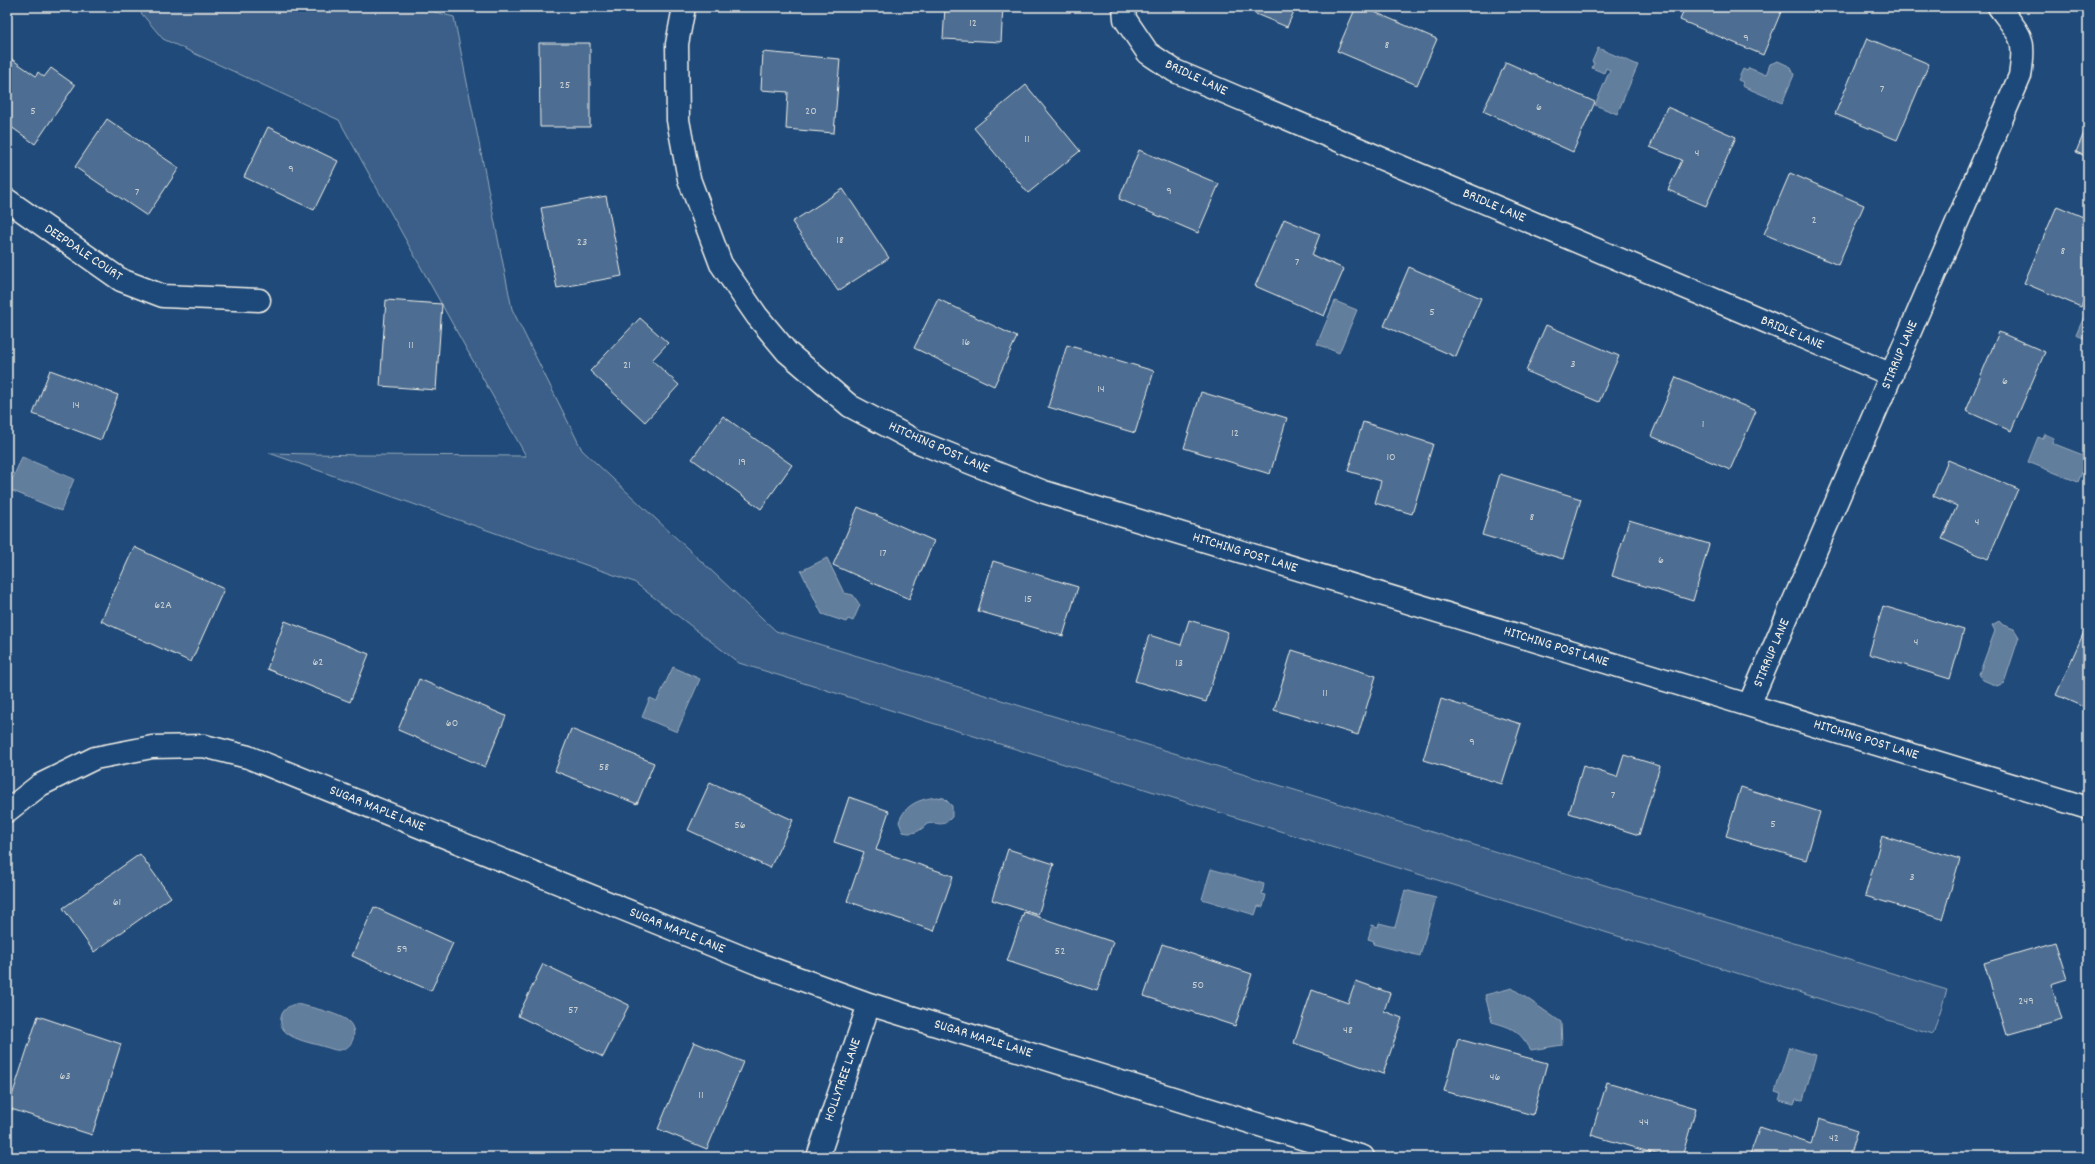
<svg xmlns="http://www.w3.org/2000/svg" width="2095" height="1164" font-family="Dekko,sans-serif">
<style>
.green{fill:#3a5f88;stroke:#97a8b8}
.water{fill:#627e9d;stroke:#9cacbb}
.building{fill:#4d6e92;stroke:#f4f1e8}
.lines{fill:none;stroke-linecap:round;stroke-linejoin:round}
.minor-casing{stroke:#f4f1e8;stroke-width:25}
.minor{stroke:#1f4a7a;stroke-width:22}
.labels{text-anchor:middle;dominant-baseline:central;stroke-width:4;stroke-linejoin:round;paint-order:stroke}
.number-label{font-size:12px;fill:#cad0d2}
.street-label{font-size:14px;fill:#f4f1e8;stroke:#1f4a7a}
</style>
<rect width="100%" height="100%" fill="#1f4a7a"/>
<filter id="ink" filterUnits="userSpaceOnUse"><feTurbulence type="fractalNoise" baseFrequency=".025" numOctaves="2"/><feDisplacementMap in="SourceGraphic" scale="8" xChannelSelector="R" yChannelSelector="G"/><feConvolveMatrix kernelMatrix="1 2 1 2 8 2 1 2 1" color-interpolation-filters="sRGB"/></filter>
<g filter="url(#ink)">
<!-- green -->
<path class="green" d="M 136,7 L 416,7 L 454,17 L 512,309 L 582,450 L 776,631 L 1947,990 L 1933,1034 L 739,663 L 634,582 L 269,453 L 362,455 L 526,456 L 339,120 L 163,39 Z"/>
<!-- water -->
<path class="water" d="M 1598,48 L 1638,65 L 1617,114 L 1595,105 L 1610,70 L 1606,68 L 1604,73 L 1592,68 L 1594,63 L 1592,62 Z
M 1778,61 L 1791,67 L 1794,75 L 1782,103 L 1742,86 L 1743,82 L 1738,80 L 1743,69 L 1747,71 L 1749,68 L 1766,75 L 1770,64 Z
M 1335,301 L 1357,310 L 1339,353 L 1317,344 Z
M 2087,310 L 2088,310 L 2088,340 L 2076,335 Z
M 2045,434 L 2054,438 L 2052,443 L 2088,457 L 2078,482 L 2028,462 L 2038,437 L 2043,439 Z
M 22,457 L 74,479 L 61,511 L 8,489 Z
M 827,558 L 844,593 L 853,595 L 860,605 L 853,621 L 848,619 L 846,622 L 822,614 L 801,571 Z
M 1999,621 L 2003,625 L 2014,629 L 2019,637 L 2004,683 L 1997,686 L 1983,680 L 1979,674 L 1995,631 L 1992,625 Z
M 673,667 L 700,679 L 677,732 L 642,717 L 650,698 L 657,701 Z
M 937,797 L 944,798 L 952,806 L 952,817 C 941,829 940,821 927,824 C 920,831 914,835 903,832 L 899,822 C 905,804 920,799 937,797 Z
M 1211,869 L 1264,884 L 1262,894 L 1266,895 L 1263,907 L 1258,906 L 1255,915 L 1202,899 Z
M 1405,890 L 1436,898 L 1420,956 L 1373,944 L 1374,941 L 1368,939 L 1372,925 L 1378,927 L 1379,923 L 1395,927 Z
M 1512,988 L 1561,1022 L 1562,1045 L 1531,1050 C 1519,1031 1514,1028 1492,1022 L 1485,995 Z
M 296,1004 C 307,1006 342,1014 349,1022 C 358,1031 354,1048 340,1050 C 335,1051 330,1048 325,1047 C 310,1042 273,1038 282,1014 C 285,1008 290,1005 296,1004 Z
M 1789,1047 L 1816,1055 L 1803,1100 L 1796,1099 L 1794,1104 L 1779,1100 L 1781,1094 L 1775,1092 Z"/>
<!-- building -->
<path class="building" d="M 945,7 L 1003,7 L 1001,42 L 943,39 Z
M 1239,7 L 1296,7 L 1287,27 Z
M 1356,7 L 1363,7 L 1437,39 L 1417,85 L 1337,51 Z
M 1685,7 L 1783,7 L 1763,55 L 1680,20 Z
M 1867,38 L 1929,64 L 1897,140 L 1835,114 Z
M 539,43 L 590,43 L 590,127 L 540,127 Z
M 763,52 L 840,59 L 834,133 L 786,129 L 788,92 L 761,90 Z
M 7,56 L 36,76 L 38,72 L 44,77 L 51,68 L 75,85 L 35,144 L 7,124 Z
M 1506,62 L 1595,102 L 1573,152 L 1483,111 Z
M 1026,85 L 1080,151 L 1028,193 L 974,128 Z
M 1667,107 L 1736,137 L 1706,206 L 1668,190 L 1682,160 L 1650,147 Z
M 107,119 L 179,168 L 147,216 L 75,167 Z
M 2088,123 L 2088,157 L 2076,152 Z
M 268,127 L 338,161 L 314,210 L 244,177 Z
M 1139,150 L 1219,184 L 1198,233 L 1119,199 Z
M 1790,173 L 1864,205 L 1838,265 L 1764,234 Z
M 843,189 L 889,258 L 838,291 L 792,222 Z
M 606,196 L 622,276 L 557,288 L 541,208 Z
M 2057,206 L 2088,219 L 2088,290 L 2081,307 L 2024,283 Z
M 1284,219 L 1320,234 L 1312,255 L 1344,269 L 1324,316 L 1255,286 Z
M 1409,267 L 1481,298 L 1456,357 L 1384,326 Z
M 938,299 L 1017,337 L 994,386 L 914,348 Z
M 386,300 L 442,304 L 436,390 L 380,386 Z
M 640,318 L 668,343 L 652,360 L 679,385 L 645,422 L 590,371 Z
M 1546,325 L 1619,356 L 1599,402 L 1526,371 Z
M 1999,332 L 2045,352 L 2011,431 L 1966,411 Z
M 1067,345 L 1154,371 L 1135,433 L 1048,407 Z
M 50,370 L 118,395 L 101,440 L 33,414 Z
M 1676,377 L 1756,411 L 1730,470 L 1651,436 Z
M 1201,392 L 1287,418 L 1270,474 L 1184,448 Z
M 723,416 L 792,465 L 761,509 L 692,459 Z
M 1363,422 L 1433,444 L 1412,514 L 1375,503 L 1381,481 L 1348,471 Z
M 1948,460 L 2018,489 L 1988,559 L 1942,539 L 1957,506 L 1933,496 Z
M 1500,474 L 1581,499 L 1563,559 L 1482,535 Z
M 858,507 L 934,541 L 909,599 L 833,565 Z
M 1629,520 L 1709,544 L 1693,601 L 1612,576 Z
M 134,547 L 224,589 L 191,662 L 101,621 Z
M 993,561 L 1078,587 L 1063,636 L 978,611 Z
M 1883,606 L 1964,630 L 1950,679 L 1869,654 Z
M 1189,620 L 1228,632 L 1206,702 L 1135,681 L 1149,635 L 1181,645 Z
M 285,621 L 369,654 L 350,702 L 267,669 Z
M 2087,625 L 2088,625 L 2088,709 L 2056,695 Z
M 1292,650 L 1376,676 L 1358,735 L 1274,710 Z
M 419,679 L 506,716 L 485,767 L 398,730 Z
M 1441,699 L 1521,724 L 1502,784 L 1423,760 Z
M 571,729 L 654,763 L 637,804 L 555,771 Z
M 1624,755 L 1660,766 L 1639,835 L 1569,813 L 1583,766 L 1617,777 Z
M 710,782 L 793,820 L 770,868 L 688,830 Z
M 1741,787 L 1820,812 L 1806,860 L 1726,836 Z
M 849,797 L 889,811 L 876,850 L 953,876 L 934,931 L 847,901 L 864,852 L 834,842 Z
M 1882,836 L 1960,859 L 1942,919 L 1865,896 Z
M 1008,849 L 1054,864 L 1038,915 L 992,900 Z
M 140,854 L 171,897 L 94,952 L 63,908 Z
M 374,907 L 453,943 L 431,991 L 352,956 Z
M 1024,912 L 1113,942 L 1097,991 L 1007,961 Z
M 2055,942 L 2067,979 L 2051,984 L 2062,1019 L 2006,1035 L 1984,963 Z
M 1162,944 L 1252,974 L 1235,1026 L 1144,996 Z
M 543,964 L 629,1005 L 603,1057 L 518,1016 Z
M 1356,981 L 1390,993 L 1384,1011 L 1402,1018 L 1383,1074 L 1294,1043 L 1312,990 L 1348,1003 Z
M 38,1016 L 121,1044 L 92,1135 L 8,1108 Z
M 1458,1039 L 1547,1063 L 1533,1115 L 1444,1091 Z
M 694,1042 L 743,1062 L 707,1149 L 658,1129 Z
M 1607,1082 L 1696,1108 L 1682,1157 L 1666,1157 L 1591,1135 Z
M 1819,1119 L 1857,1131 L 1849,1157 L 1749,1157 L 1760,1127 L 1811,1144 Z
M 982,1153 L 995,1157 L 981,1157 Z"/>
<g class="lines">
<defs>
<path id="minor" d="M 684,7 L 677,44 L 678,120 L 689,179 L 721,264 L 757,316 L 787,352 L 850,406 L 916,441 L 1044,492 L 2088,808
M 1124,7 L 1125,19 L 1148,53 L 1175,71 L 1892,375
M 7,200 L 121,280 L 163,296 L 259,300
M 1749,705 L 2020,76 C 2026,37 2022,38 1999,7
M 7,811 L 40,785 L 95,758 L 152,747 L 204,746 L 248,757 L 759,964 L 869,1004 L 1363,1157
M 818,1157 L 869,1004"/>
</defs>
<!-- minor casing -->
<use href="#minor" class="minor-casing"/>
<!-- minor -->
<use href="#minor" class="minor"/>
</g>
</g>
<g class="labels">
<!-- number labels -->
<g class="number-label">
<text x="973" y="23">12</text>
<text x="1746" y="38">9</text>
<text x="1387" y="45">8</text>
<text x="565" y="85">25</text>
<text x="1882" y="89">7</text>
<text x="1539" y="107">6</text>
<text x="33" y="111">5</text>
<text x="811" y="111">20</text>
<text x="1027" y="139">11</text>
<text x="1697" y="153">4</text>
<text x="291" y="169">9</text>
<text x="1169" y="191">9</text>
<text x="137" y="192">7</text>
<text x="1814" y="220">2</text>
<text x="840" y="240">18</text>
<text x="582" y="242">23</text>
<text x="2063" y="251">8</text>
<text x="1297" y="262">7</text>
<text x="1432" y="312">5</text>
<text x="966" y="342">16</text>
<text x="411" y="345">11</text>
<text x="1573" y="364">3</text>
<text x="627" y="365">21</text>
<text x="2005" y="381">6</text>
<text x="1101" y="389">14</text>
<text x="76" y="405">14</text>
<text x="1703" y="424">1</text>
<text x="1235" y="433">12</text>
<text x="1391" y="457">10</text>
<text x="742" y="462">19</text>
<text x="1532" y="517">8</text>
<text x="1977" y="522">4</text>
<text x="883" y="553">17</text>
<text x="1661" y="560">6</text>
<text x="1028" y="599">15</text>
<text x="163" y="605">62A</text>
<text x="1916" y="642">4</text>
<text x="318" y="662">62</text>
<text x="1179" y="663">13</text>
<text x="1325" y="693">11</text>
<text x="452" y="723">60</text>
<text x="1472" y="742">9</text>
<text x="604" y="767">58</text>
<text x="1613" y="795">7</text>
<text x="1773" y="824">5</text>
<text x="740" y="825">56</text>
<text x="1912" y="877">3</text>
<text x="117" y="902">61</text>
<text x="402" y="949">59</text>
<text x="1060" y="951">52</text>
<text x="1198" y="985">50</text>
<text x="2026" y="1001">249</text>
<text x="573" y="1010">57</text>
<text x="1348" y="1030">48</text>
<text x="65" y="1076">63</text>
<text x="1495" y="1077">46</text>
<text x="701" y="1095">11</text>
<text x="1644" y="1122">44</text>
<text x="1834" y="1138">42</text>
</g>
<!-- street labels -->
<g class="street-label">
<text transform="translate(1196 78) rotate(25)">BRIDLE LANE</text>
<text transform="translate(1494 206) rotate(23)">BRIDLE LANE</text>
<text transform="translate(83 253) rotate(34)">DEEPDALE COURT</text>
<text transform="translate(1792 333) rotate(23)">BRIDLE LANE</text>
<text transform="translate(1900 355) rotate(-67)">STIRRUP LANE</text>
<text transform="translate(939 448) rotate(24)">HITCHING POST LANE</text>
<text transform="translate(1245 553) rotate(17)">HITCHING POST LANE</text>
<text transform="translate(1556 647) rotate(17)">HITCHING POST LANE</text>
<text transform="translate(1772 653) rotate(-67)">STIRRUP LANE</text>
<text transform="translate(1866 740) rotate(17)">HITCHING POST LANE</text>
<text transform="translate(377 809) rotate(22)">SUGAR MAPLE LANE</text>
<text transform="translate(677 931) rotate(22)">SUGAR MAPLE LANE</text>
<text transform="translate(983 1039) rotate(17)">SUGAR MAPLE LANE</text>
<text transform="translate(843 1080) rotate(-71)">HOLLYTREE LANE</text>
</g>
</g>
<!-- margin -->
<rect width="2095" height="1164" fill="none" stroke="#1f4a7a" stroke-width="24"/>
<rect x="12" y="12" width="2071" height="1140" fill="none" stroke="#f4f1e8" stroke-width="1.5" filter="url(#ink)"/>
</svg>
